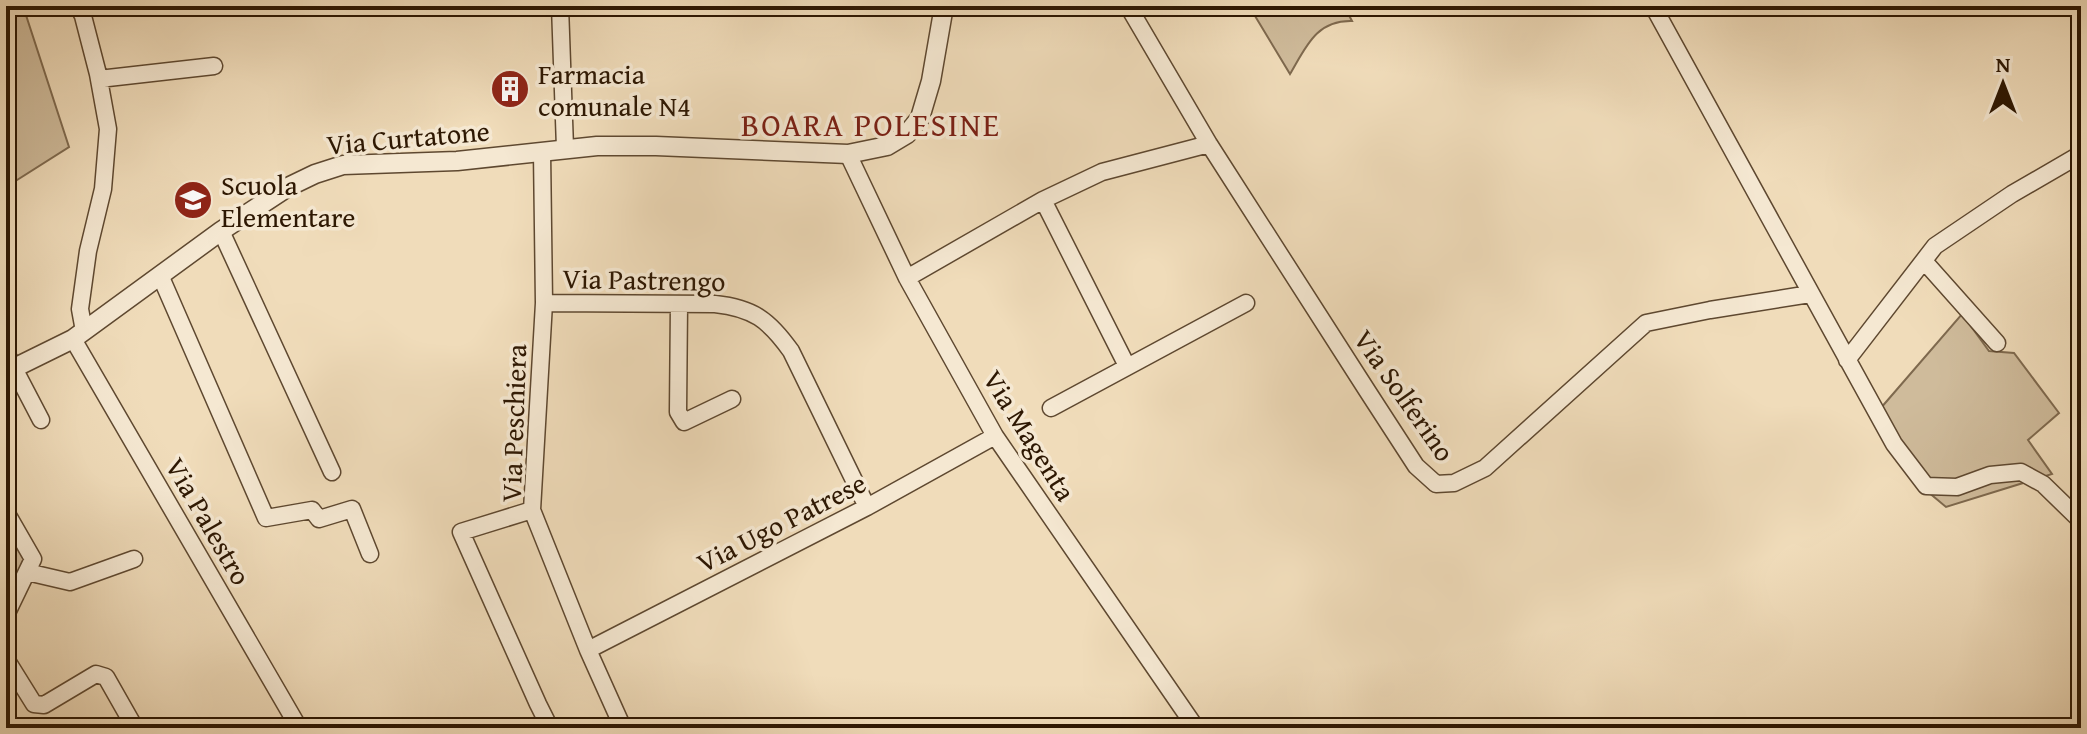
<svg xmlns="http://www.w3.org/2000/svg" width="2087" height="734" font-family="'Gentium Book Plus',serif">
<style>
.green{fill:#cfbb9b;stroke:#7e694e;stroke-width:2}
.lines{fill:none;stroke-linecap:round;stroke-linejoin:round}
.minor-casing{stroke:#5e4830;stroke-width:19}
.tertiary-casing{stroke:#5e4830;stroke-width:21}
.minor{stroke:#f5e8d2;stroke-width:16}
.tertiary{stroke:#f5e8d2;stroke-width:18}
.labels{text-anchor:middle;dominant-baseline:central;stroke-width:7;stroke-linejoin:round;paint-order:stroke}
.poi-label{font-size:28px;fill:#2d1702;stroke:#f5e8d2;text-anchor:start}
.street-label{font-size:28px;fill:#2d1702;stroke:#f5e8d2}
.quarter-label{font-size:32px;letter-spacing:2px;fill:#7a1f14;stroke:#f5e8d2}
</style>
<rect width="100%" height="100%" fill="#f0dcba"/>
<filter id="stains"><feTurbulence type="fractalNoise" baseFrequency=".0025" numOctaves="4"/><feColorMatrix values="0 0 0 0 .2 0 0 0 0 .09 0 0 0 0 .02 0 0 0 .5 -.17"/></filter>
<radialGradient id="worn" r=".72"><stop offset=".6" stop-color="#630" stop-opacity="0"/><stop offset="1" stop-color="#630" stop-opacity=".3"/></radialGradient>
<!-- green -->
<path class="green" d="M 6,6 L 23,6 L 69,147 L 6,187 Z
M 1249,6 L 1344,6 L 1352,21 C 1316,20 1306,47 1290,74 Z
M 1962,314 L 1989,351 L 2014,353 L 2059,413 L 2028,440 L 2052,474 L 1946,507 L 1921,486 L 1880,409 Z
M 6,525 L 24,554 L 24,560 L 6,598 Z"/>
<g class="lines">
<defs>
<path id="minor" d="M 78,6 L 83,16 L 98,74 L 108,129 L 103,189 L 88,251 L 80,309 L 84,331
M 560,6 L 565,148
M 1128,6 L 1209,144 L 1368,392 L 1416,466 L 1436,484 L 1454,483 L 1485,468 L 1646,323 L 1710,310 L 1810,294
M 1653,6 L 1894,444 L 1926,486 L 1957,487 L 1990,475 L 2021,472 L 2043,484 L 2081,521
M 99,79 L 214,66
M 542,152 L 544,303 L 532,510 L 588,650 L 623,728
M 848,154 L 907,278 L 995,436 L 1196,728
M 1043,200 L 1127,366
M 221,231 L 332,472
M 1924,261 L 1997,343
M 160,275 L 266,518 L 312,510 L 319,519 L 352,509 L 370,554
M 907,278 L 1043,200 L 1102,172 L 1209,144
M 544,303 L 715,304 C 753,308 769,320 791,351 L 867,507
M 679,304 L 678,412 L 684,422 L 732,399
M 73,339 L 299,728
M 6,353 L 41,420
M 1847,360 L 1935,246 L 2012,194 L 2081,154
M 1051,408 L 1246,303
M 532,510 L 461,532 L 538,704 L 550,728
M 6,512 L 33,559 L 6,615
M 27,572 L 70,582 L 134,559
M 588,650 L 867,507 L 995,436
M 6,659 L 34,704 L 44,705 L 96,674 L 106,677 L 135,728"/>
<path id="tertiary" d="M 6,372 L 73,339 L 221,231 L 288,187 L 315,174 L 343,165 L 457,161 L 597,146 L 656,146 L 848,154 L 887,146 L 907,134 L 920,118 L 931,81 L 944,6"/>
</defs>
<!-- minor casing -->
<use href="#minor" class="minor-casing"/>
<!-- tertiary casing -->
<use href="#tertiary" class="tertiary-casing"/>
<!-- minor -->
<use href="#minor" class="minor"/>
<!-- tertiary -->
<use href="#tertiary" class="tertiary"/>
</g>
<!-- icons -->
<defs>
<symbol id="building-disc" viewBox="-11 -11 22 22"><circle r="9.5" fill="#8f2418" stroke="#f5e8d2"/><path d="M-4-6H4V6H1V3H-1V6H-4ZM-2.5-4.3h1.7v1.8h-1.7ZM.8-4.3h1.7v1.8H.8ZM-2.5-1h1.7V.8h-1.7ZM.8-1h1.7V.8H.8Z" fill="#fff"/></symbol>
<symbol id="school-disc" viewBox="-11 -11 22 22"><circle r="9.5" fill="#8f2418" stroke="#f5e8d2"/><path d="M0-5L7-2L0 1L-7-2ZM-4 1L0 2.5L4 1V4Q0 6-4 4Z" fill="#fff"/></symbol>
</defs>
<g fill-rule="evenodd">
<use href="#building-disc" x="488" y="67" width="44" height="44"/>
<use href="#school-disc" x="171" y="178" width="44" height="44"/>
</g>
<g class="labels">
<!-- poi labels -->
<g class="poi-label">
<text x="538" y="73">Farmacia<tspan x="538" dy="32">comunale N4</tspan></text>
<text x="221" y="184">Scuola<tspan x="221" dy="32">Elementare</tspan></text>
</g>
<!-- street labels -->
<g class="street-label">
<text transform="translate(408 137) rotate(-5)">Via Curtatone</text>
<text transform="translate(644 279) rotate(1)">Via Pastrengo</text>
<text transform="translate(1405 395) rotate(55)">Via Solferino</text>
<text transform="translate(513 423) rotate(-88)">Via Peschiera</text>
<text transform="translate(1030 435) rotate(58)">Via Magenta</text>
<text transform="translate(209 521) rotate(60)">Via Palestro</text>
<text transform="translate(781 522) rotate(-27)">Via Ugo Patrese</text>
</g>
<!-- quarter labels -->
<g class="quarter-label">
<text x="871" y="124">BOARA POLESINE</text>
</g>
</g>
<!-- margin -->
<rect width="2087" height="734" fill="none" stroke="#f0dcba" stroke-width="32"/>
<rect x="8" y="8" width="2071" height="718" fill="none" stroke="#2d1702" stroke-width="4"/>
<rect x="16" y="16" width="2055" height="702" fill="none" stroke="#2d1702" stroke-width="2"/>
<!-- north arrow -->
<g transform="translate(2003 84)" stroke="#f5e8d2" stroke-width="6" paint-order="stroke">
<path d="M0-6L14 30L0 20L-14 30Z" fill="#2d1702"/>
<text y="-12" font-size="22" font-weight="bold" text-anchor="middle" fill="#2d1702">N</text>
</g>
<rect width="100%" height="100%" filter="url(#stains)"/>
<rect width="100%" height="100%" fill="url(#worn)"/>
</svg>
